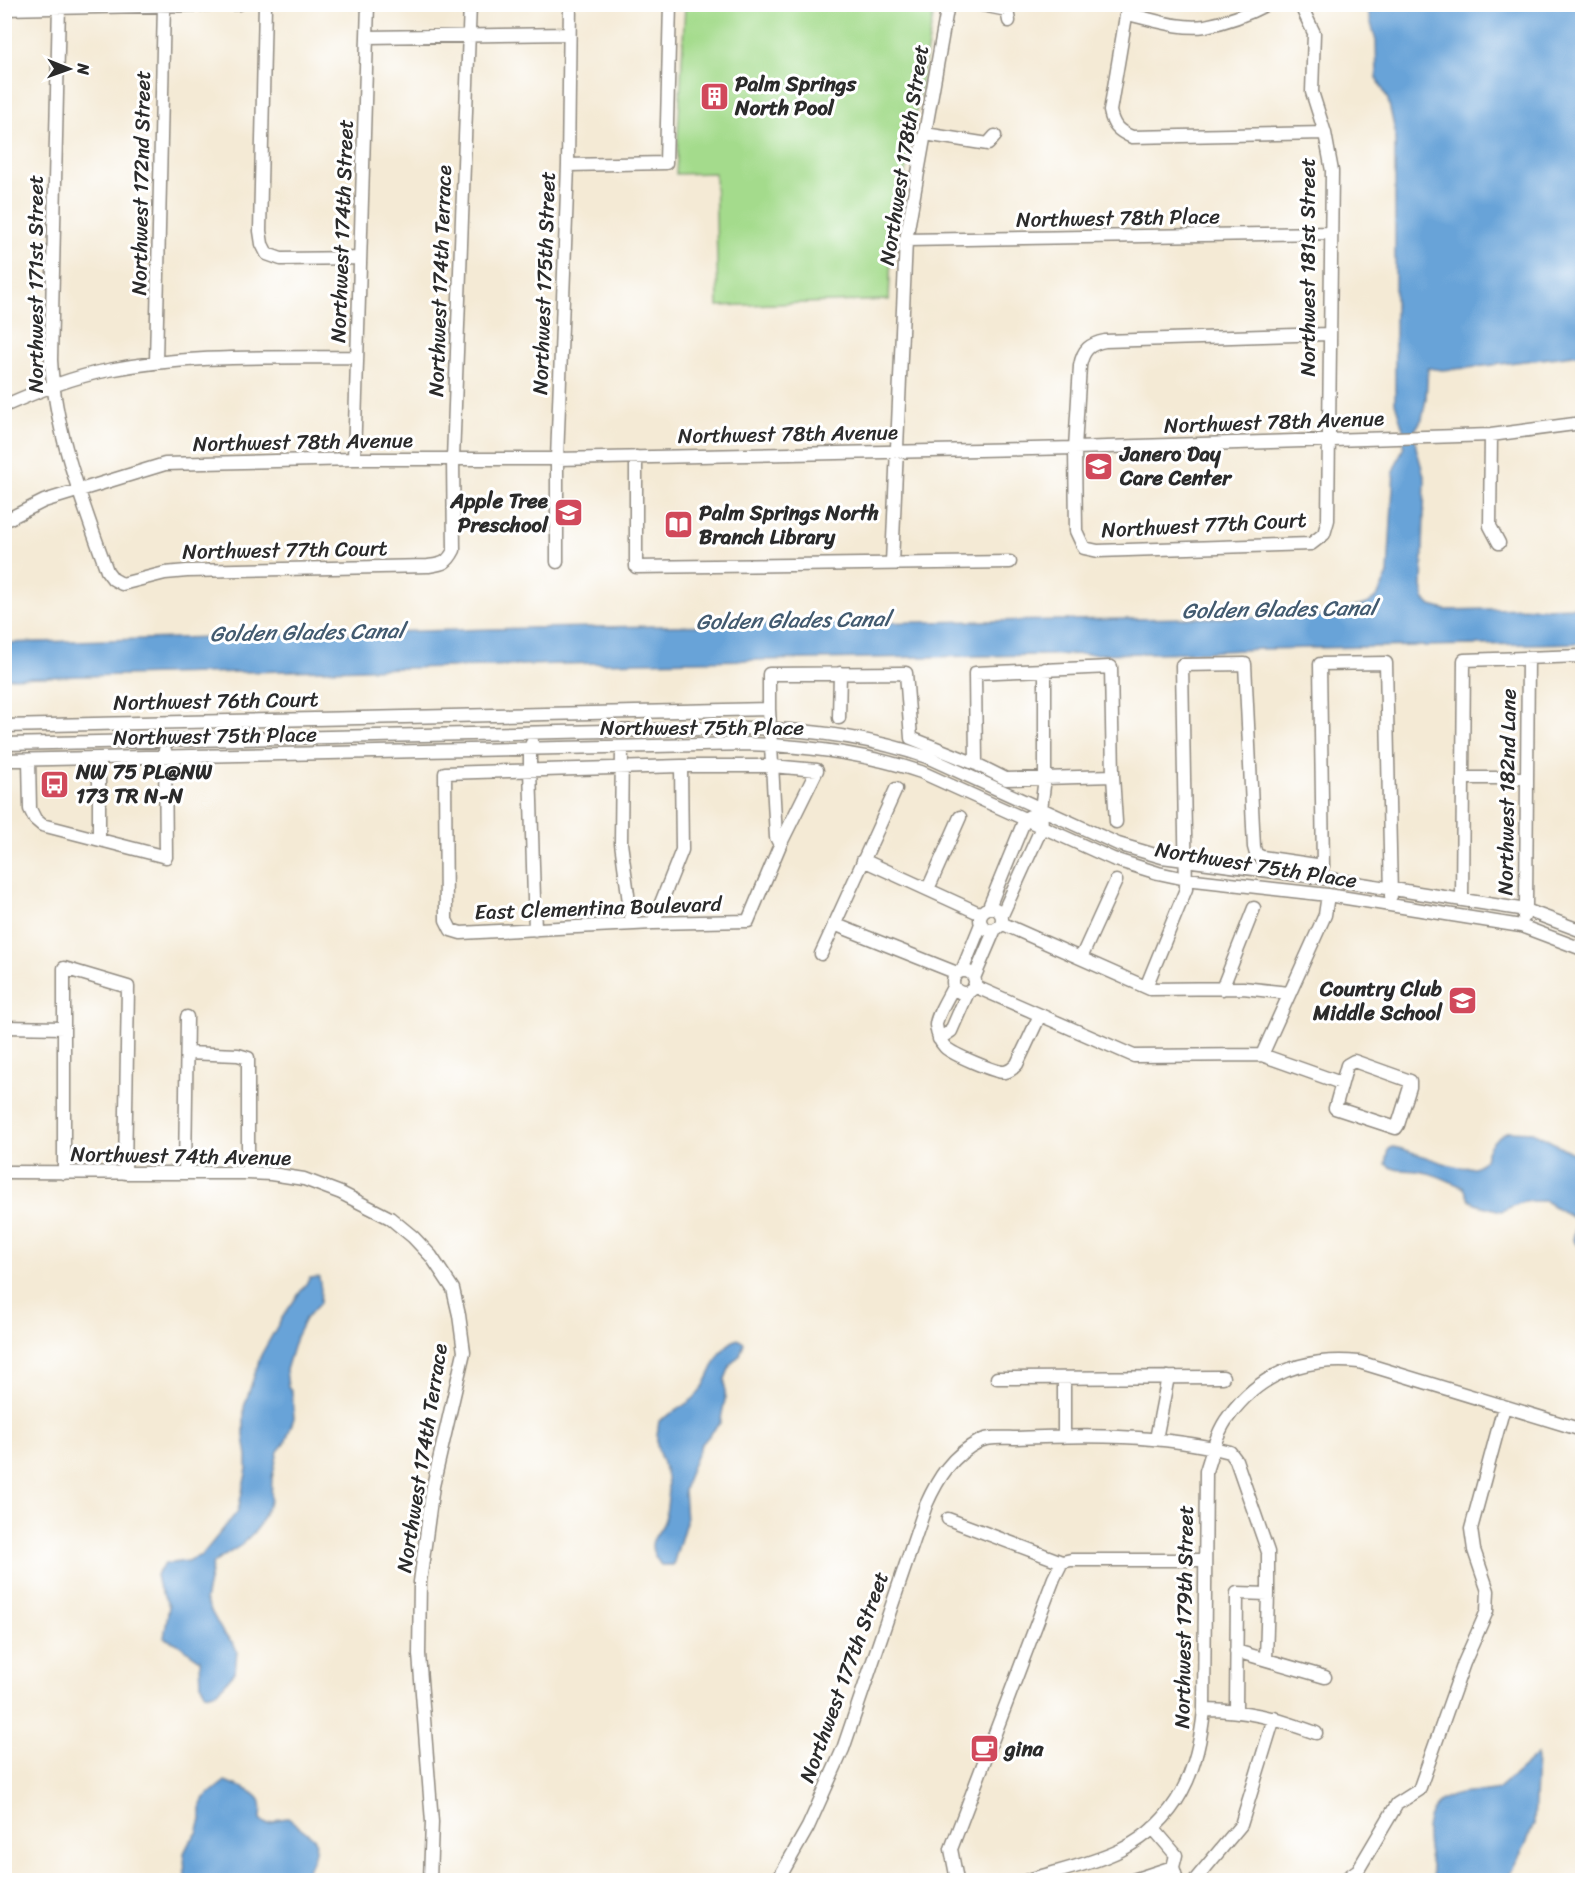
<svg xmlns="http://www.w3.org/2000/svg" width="1587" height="1885" font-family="Sriracha,sans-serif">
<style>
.green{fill:#a4db8c;stroke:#68835c;stroke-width:1.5}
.water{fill:#67a3d8;stroke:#496782;stroke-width:1.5}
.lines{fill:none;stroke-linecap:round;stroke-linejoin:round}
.minor-casing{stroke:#908a80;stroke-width:15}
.minor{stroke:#fff;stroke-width:12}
.labels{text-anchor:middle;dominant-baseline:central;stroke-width:6;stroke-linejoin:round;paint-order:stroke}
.poi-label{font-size:21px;font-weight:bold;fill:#2b2b2b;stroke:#fff;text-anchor:start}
.street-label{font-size:21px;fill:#2b2b2b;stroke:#fff}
.water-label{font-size:22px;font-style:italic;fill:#435b70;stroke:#fff}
</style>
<rect width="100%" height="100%" fill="#fff"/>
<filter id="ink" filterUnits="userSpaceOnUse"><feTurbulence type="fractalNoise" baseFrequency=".0167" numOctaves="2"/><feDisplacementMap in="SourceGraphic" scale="12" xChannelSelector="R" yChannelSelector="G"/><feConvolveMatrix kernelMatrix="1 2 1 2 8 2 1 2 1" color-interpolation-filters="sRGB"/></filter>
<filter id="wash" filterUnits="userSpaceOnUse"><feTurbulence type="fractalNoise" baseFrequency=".008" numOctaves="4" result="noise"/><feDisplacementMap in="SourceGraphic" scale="24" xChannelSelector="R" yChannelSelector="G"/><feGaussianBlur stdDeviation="1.35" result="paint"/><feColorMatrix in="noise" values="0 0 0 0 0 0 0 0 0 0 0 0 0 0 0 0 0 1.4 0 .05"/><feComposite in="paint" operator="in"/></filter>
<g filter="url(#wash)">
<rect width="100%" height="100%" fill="#f4ead5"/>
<!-- green -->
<path class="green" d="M 685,5 L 935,5 L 891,254 L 889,300 L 718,306 L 715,173 L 676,174 Z"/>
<!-- water -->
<path class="water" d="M 1366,5 L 1582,5 L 1582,354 L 1468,368 L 1442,370 L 1428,368 L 1426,399 L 1422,419 L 1415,430 L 1416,447 L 1425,479 L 1422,586 L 1424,599 L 1431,606 L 1446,610 L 1582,607 L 1582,643 L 1260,649 L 1206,652 L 644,662 L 5,678 L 4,643 L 530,628 L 1320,616 L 1367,604 L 1377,597 L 1388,574 L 1394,469 L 1404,446 L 1403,429 L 1395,403 L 1395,131 L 1388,100 L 1377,78 L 1376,41 Z
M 1509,1131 L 1533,1132 L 1582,1158 L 1582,1251 L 1573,1240 L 1576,1225 L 1573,1218 L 1545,1201 L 1525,1201 L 1501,1211 L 1475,1204 L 1469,1198 L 1464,1188 C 1451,1182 1437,1174 1423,1172 C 1411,1169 1396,1173 1386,1164 L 1389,1149 L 1393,1147 C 1414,1150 1453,1171 1473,1167 C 1478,1167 1481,1163 1485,1159 C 1487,1146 1496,1136 1509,1131 Z
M 319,1277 L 321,1290 L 320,1303 L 305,1319 L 296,1337 L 286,1370 L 288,1387 L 292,1392 L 294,1418 L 285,1443 L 278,1451 L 272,1478 L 271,1500 L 257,1529 L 240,1546 L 213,1563 L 205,1600 L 223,1633 L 232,1642 L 237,1651 L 235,1672 L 218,1691 L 206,1694 L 201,1685 L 200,1660 L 176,1643 L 164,1638 L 169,1606 L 158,1585 L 156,1575 L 165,1564 L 187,1561 L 202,1555 L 238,1511 L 247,1469 L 247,1456 L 244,1436 L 244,1407 L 261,1355 L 282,1318 L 310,1278 Z
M 738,1339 L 744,1343 L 740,1355 L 731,1364 L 725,1379 L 725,1400 L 720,1423 L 701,1445 L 690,1471 L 684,1490 L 686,1522 L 673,1565 L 661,1565 C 639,1538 664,1536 666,1514 C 668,1502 669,1489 667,1477 C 665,1466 659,1456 657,1445 C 656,1438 658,1429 659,1421 C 669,1414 686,1405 694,1398 C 713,1381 712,1349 738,1339 Z
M 1537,1755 L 1534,1824 L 1525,1846 L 1506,1880 L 1434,1880 C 1428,1848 1413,1803 1460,1794 C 1473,1791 1485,1794 1497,1790 Z
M 225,1781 C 235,1785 254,1790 260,1800 C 263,1805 261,1814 261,1820 L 266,1824 L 270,1824 L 280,1819 L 288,1818 L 315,1839 C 318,1853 309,1870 300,1880 L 185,1880 L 184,1853 L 189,1843 L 197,1833 L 201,1820 L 201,1804 L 204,1798 Z"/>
</g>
<g filter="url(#ink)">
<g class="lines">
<defs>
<path id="minor" d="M 59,4 L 51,360 C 55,434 83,503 107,571 L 113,579 L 122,584 L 165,573 L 187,571 L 428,566 C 442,564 447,564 454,550 L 453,459 L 470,4
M 265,4 L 260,231 L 262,244 L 267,254 L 281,259 L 359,258
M 977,4 L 1007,10 L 1009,21
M 1128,4 L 1110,111 C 1113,126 1118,131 1132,137 L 1325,133
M 1300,4 L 1314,33 L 1312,92 L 1325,133 L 1332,171 L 1328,520 L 1324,534 L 1311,544 L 1098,551 L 1084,548 L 1076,531 L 1075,448 L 1080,366 C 1083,349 1090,344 1105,341 L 1329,334
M 4,9 L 239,4
M 1127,14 C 1151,19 1181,30 1205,26 C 1226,22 1248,14 1267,4
M 368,37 L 569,34
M 925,134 L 988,144 L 995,136
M 568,165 L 666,163 L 670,4
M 906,240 L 1331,233
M 156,362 L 164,4
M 4,406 C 38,391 72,377 109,370 C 190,354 275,358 357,357
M 1491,435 L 1490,526 L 1499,543
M 636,457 L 636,567 L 1010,562
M 354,459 L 368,4
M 4,521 L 44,501 L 165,464 L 354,459 L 557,459 L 1075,448 L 1491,435 L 1582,423
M 557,562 L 557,459 L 568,165 L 570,4
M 892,563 L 906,240 L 948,4
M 839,718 L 840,673
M 4,726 L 769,709
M 532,743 L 530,749 L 530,769 L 535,930
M 4,744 L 746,728 C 808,729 869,737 927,757 L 1118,844 L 1162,857 L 1330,879 L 1526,910 L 1582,931
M 622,747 L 621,843 L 632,924
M 4,760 L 748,744 C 807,746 865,753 921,772 L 1113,859 L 1158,873 L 1186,879 L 1328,895 L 1521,926 L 1582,949
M 29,760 L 30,809 L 35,819 L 42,825 L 166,857 L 165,750
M 976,764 L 975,673 L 1111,667 L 1113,776 L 1116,822
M 681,766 L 772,766 L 817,770 L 780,845 L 748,921 L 653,923 L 461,933 L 451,930 L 446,920 L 445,773 Z
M 1463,778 L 1527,778
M 99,839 L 99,759
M 780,845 L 776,837 L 769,709 L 769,674 L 906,673 L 911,738 L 976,764 L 1006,779 L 1113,776
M 863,860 L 981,914
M 928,889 L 960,817
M 1462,899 L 1464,660 L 1582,656
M 989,907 L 1025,819 L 1030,816
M980 919a11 11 0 1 1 22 0a11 11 0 1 1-22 0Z
M 1002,915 L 1042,827 L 1041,809 L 1045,778 L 1045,669
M 1524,917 L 1526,905 L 1528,658
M 653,923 L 682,850 L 681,766
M 1001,923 L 1150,989 L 1243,988 L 1289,993
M 834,924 L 957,973
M 821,954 L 896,789
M 1081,958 L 1116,881
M 962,971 L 981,924
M953 982a11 11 0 1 1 22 0a11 11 0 1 1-22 0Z
M 974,978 L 995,929
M 974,986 L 1134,1056 L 1262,1055 L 1341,1083
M 953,987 C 949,996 936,1016 936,1025 C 937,1033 939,1041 945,1047 C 952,1054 996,1073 1005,1072 C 1011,1071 1013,1068 1017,1064 L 1040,1015
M 1146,987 L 1186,889 L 1182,665 L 1245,664 L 1254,847 L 1256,854 L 1262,857 L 1323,866 L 1320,664 L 1386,663 L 1391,896
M 1222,989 L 1254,908
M 4,1027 L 64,1028
M 939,1039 L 951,1031 L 968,992
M 187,1053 L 238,1055 L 248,1058 L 248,1173
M 1262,1055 L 1325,915 L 1328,895
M 1354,1061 L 1410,1081 L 1410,1087 L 1398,1125 L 1396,1128 L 1335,1108 L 1347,1065 Z
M 4,1172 L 248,1173 L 271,1174 L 304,1179 L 341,1193 L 390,1218 L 413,1237 L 431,1256 L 453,1289 L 459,1315 L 464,1352 L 433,1486 L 420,1582 L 419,1654 L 432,1822 L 430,1880
M 64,1173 L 64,968 L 128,987 L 125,1173
M 185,1173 L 187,1017
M 997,1378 L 1223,1377
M 1064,1378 L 1064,1437
M 1156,1439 L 1168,1377
M 948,1519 L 1062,1562
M 1236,1651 L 1325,1677
M 1266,1659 L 1268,1594
M 1204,1710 C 1249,1710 1275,1718 1316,1733
M 1153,1828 L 1176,1855 L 1173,1867 L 1177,1880
M 778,1880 L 808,1827 L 843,1749 L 926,1505 C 938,1478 952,1455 980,1441 C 990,1436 1006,1438 1016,1438 C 1086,1435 1161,1434 1230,1452 L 1236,1460 L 1268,1552 L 1268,1594 L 1237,1593 L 1236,1710
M 957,1880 L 951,1849 L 1054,1578 L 1062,1562 L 1071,1560 L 1204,1560
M 1028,1880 C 1058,1871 1092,1864 1121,1850 C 1178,1821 1198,1771 1204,1710 L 1206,1471 C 1212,1453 1217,1431 1229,1416 C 1261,1372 1307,1357 1359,1362 L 1582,1430
M 1133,1880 L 1173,1867
M 1195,1880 L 1241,1825 L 1274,1718
M 1344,1880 L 1358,1870 L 1397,1804 L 1419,1790 L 1464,1663 L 1487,1611 L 1488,1591 L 1474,1550 L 1471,1529 L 1504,1407"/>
</defs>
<!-- minor casing -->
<use href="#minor" class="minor-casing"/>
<!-- minor -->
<use href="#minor" class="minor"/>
</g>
</g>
<!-- icons -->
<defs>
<symbol id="building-square" viewBox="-11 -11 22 22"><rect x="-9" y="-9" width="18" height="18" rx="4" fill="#d1495b" stroke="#fff"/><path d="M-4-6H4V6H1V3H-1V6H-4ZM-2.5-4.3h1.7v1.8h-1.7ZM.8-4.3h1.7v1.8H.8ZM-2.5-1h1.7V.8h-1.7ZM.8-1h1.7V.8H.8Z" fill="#fff"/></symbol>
<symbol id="school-square" viewBox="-11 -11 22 22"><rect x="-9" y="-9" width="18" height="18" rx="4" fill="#d1495b" stroke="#fff"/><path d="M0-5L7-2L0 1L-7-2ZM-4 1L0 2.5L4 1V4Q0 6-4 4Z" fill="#fff"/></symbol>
<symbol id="library-square" viewBox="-11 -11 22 22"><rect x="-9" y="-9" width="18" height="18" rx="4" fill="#d1495b" stroke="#fff"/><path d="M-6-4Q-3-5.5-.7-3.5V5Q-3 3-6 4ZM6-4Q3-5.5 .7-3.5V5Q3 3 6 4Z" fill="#fff"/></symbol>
<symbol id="bus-square" viewBox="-11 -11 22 22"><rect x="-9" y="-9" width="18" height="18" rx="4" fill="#d1495b" stroke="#fff"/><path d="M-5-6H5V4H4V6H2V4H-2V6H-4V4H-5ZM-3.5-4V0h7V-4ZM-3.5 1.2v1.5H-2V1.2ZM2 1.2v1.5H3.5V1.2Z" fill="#fff"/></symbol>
<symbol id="cafe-square" viewBox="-11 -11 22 22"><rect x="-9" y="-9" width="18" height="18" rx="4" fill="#d1495b" stroke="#fff"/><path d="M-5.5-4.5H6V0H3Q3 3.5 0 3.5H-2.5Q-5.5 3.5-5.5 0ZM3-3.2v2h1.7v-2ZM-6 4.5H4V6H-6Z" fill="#fff"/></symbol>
</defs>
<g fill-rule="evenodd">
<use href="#building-square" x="698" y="80" width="33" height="33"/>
<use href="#school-square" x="1082" y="450" width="33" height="33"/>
<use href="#school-square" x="552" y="496" width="33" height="33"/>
<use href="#library-square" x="662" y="508" width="33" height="33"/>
<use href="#bus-square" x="38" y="768" width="33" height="33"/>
<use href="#school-square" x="1446" y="984" width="33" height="33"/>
<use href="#cafe-square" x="968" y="1732" width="33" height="33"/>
</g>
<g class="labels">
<!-- poi labels -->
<g class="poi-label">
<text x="735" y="84">Palm Springs<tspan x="735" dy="24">North Pool</tspan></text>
<text x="1120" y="454">Janero Day<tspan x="1120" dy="24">Care Center</tspan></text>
<text x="548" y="501" text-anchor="end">Apple Tree<tspan x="548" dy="24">Preschool</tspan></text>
<text x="699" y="513">Palm Springs North<tspan x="699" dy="24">Branch Library</tspan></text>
<text x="76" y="772">NW 75 PL@NW<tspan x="76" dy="24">173 TR N-N</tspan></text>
<text x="1442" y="989" text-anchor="end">Country Club<tspan x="1442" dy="24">Middle School</tspan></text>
<text x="1005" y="1749">gina</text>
</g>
<!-- street labels -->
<g class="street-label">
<text transform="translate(904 155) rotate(-81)">Northwest 178th Street</text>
<text transform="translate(141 183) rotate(-89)">Northwest 172nd Street</text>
<text transform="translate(1118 218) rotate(-1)">Northwest 78th Place</text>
<text transform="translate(342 231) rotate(-88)">Northwest 174th Street</text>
<text transform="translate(1308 267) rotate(-90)">Northwest 181st Street</text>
<text transform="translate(440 281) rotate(-88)">Northwest 174th Terrace</text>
<text transform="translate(544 283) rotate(-88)">Northwest 175th Street</text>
<text transform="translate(36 284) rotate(-90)">Northwest 171st Street</text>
<text transform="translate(1274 422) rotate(-2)">Northwest 78th Avenue</text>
<text transform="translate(788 434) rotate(-1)">Northwest 78th Avenue</text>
<text transform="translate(303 442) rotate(-1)">Northwest 78th Avenue</text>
<text transform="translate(1204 525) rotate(-3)">Northwest 77th Court</text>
<text transform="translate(285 550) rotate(-1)">Northwest 77th Court</text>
<text transform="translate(216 701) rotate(-1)">Northwest 76th Court</text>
<text x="702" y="728">Northwest 75th Place</text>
<text transform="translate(215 736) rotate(-1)">Northwest 75th Place</text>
<text transform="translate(1507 792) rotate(-89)">Northwest 182nd Lane</text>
<text transform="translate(1256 865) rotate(9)">Northwest 75th Place</text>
<text transform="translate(598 908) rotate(-2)">East Clementina Boulevard</text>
<text transform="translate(181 1156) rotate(1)">Northwest 74th Avenue</text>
<text transform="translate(422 1458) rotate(-81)">Northwest 174th Terrace</text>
<text transform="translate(1184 1617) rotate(-89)">Northwest 179th Street</text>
<text transform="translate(844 1677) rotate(-70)">Northwest 177th Street</text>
</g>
<!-- water labels -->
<g class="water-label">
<text transform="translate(1279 609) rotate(-1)">Golden Glades Canal</text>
<text transform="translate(793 620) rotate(-1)">Golden Glades Canal</text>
<text transform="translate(307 632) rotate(-1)">Golden Glades Canal</text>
</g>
</g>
<!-- margin -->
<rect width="1587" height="1885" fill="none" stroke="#fff" stroke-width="24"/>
<!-- north arrow -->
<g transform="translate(69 69) rotate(91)" stroke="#ffffff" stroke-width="4.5" paint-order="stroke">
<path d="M0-4.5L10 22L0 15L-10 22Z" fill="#2b2b2b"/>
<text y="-9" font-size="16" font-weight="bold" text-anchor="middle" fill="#2b2b2b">N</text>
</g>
</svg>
